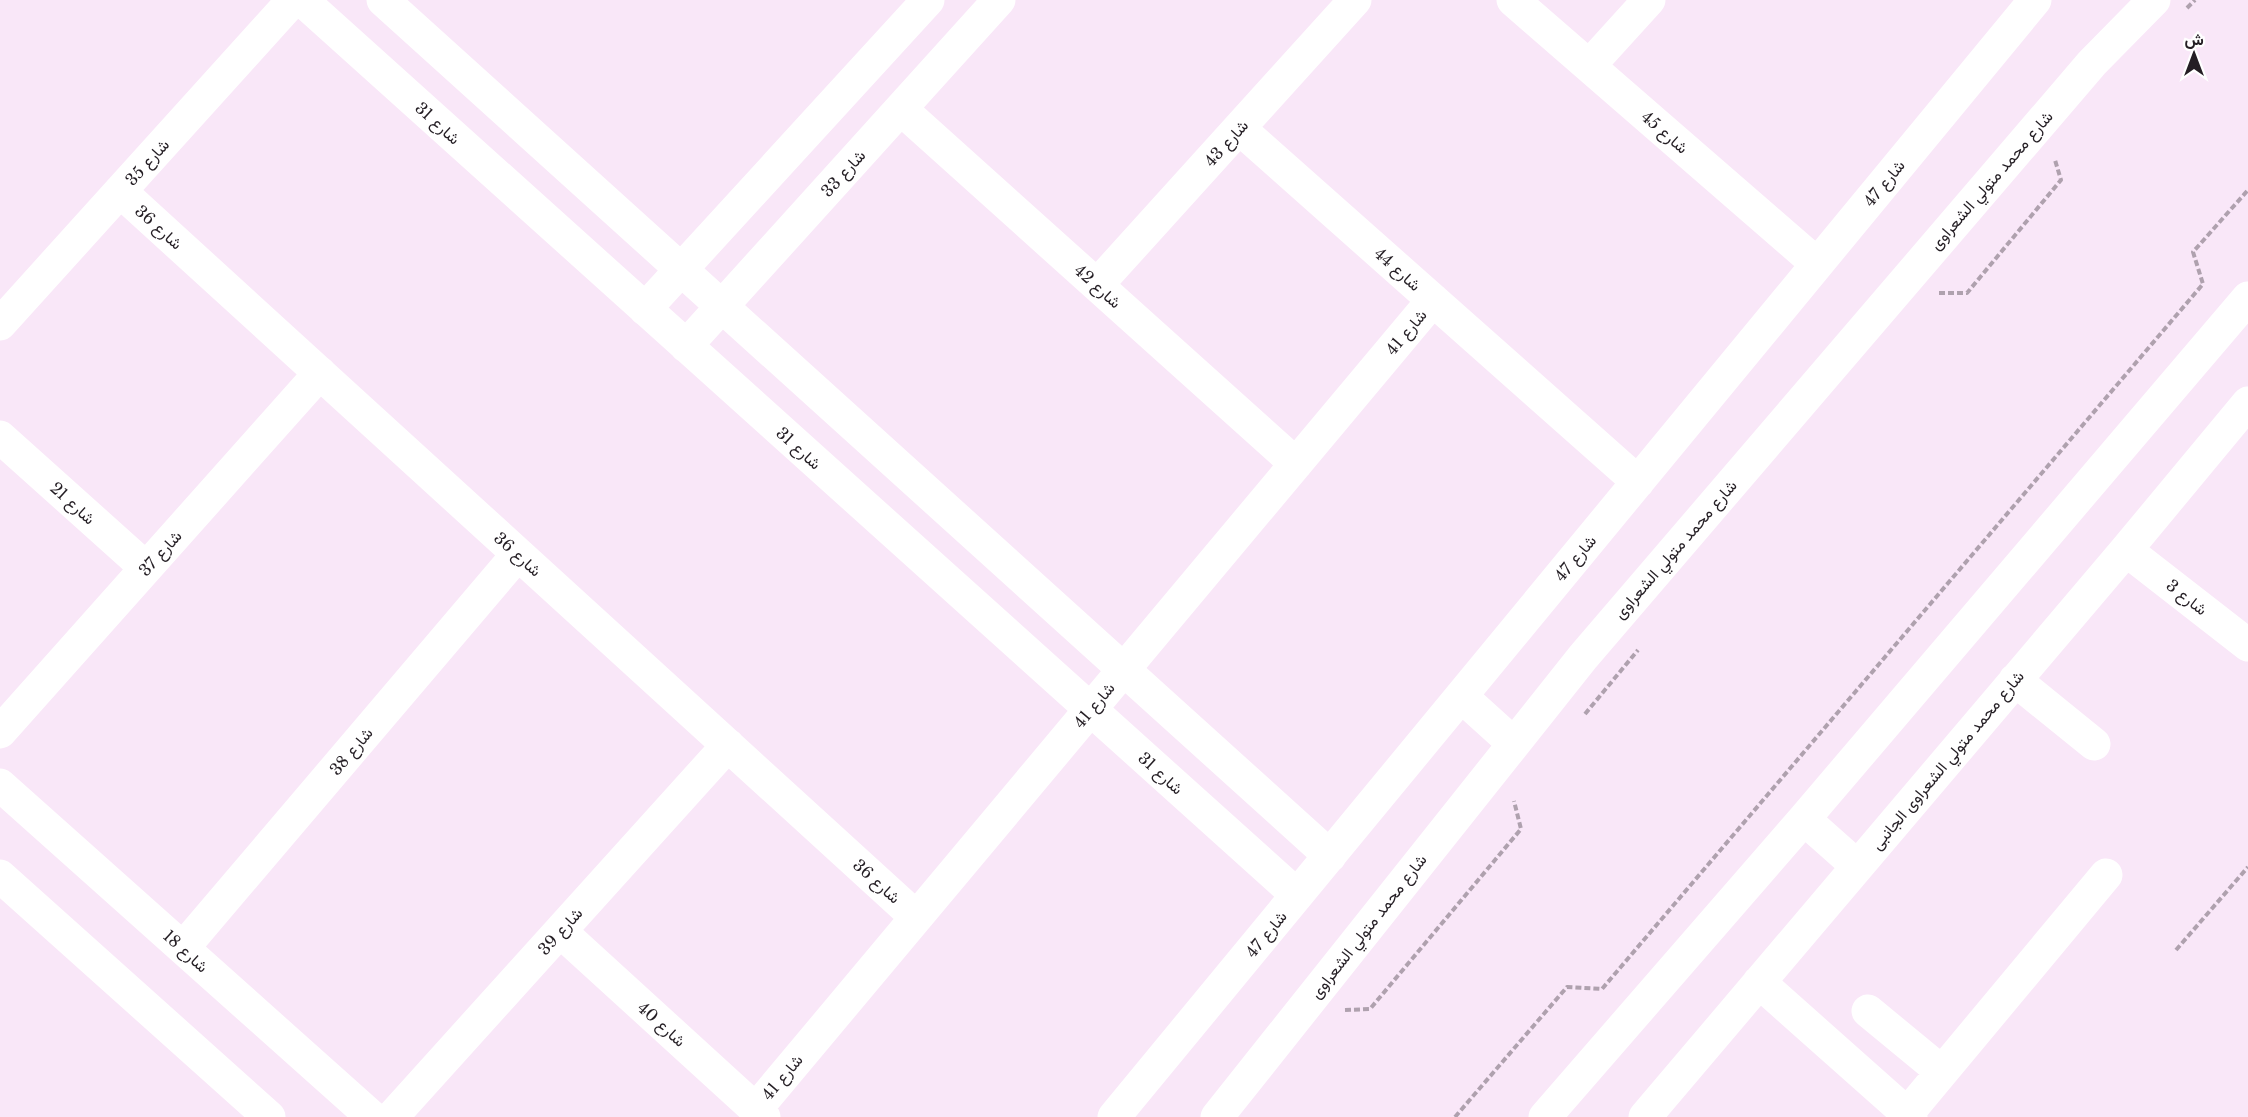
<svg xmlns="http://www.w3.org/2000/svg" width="2248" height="1117" font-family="'Libre Baskerville',Vazirmatn,serif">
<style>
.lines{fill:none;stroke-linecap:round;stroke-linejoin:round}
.path{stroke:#afa1ae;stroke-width:4;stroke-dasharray:6 3;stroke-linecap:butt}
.minor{stroke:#fff;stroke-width:33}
.labels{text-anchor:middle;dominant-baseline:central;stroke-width:4.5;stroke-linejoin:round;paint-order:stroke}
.street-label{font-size:16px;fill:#241e24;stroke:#fff}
</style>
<rect width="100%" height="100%" fill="#f9e7f8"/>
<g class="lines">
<!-- path -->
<path class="path" d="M 2187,8 L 2195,0
M 1939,293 L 1967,293 L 2061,180 L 2055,160
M 1585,714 L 1638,650
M 2176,950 L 2248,867
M 1345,1010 L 1370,1009 L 1521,829 L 1514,801
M 1455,1117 L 1567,987 L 1602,989 L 2203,284 L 2193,252 L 2248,190"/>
<!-- minor -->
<path class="minor" d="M 302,0 L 1297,895
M 383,0 L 1330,856
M 1513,0 L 1817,264
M 1589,66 L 1649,0
M 901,109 L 1296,464
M 1239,128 L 1638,482
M 120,191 L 916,917
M 1097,285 L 1355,0
M 645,309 L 928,0
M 0,324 L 293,0
M 686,346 L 999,0
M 0,437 L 146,568
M 2126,550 L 2248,645
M 2015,680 L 2094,744
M 1461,696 L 1513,743
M 0,732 L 320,373
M 0,785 L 372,1117
M 1804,819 L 1857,866
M 0,876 L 269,1117
M 560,931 L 764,1117
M 183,948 L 518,554
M 1759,982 L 1911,1117
M 1868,1011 L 1942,1072
M 756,1109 L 1433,300
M 1907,1114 L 2106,875
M 392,1117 L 728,745
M 1114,1117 L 2035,0
M 1217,1117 L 1583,657 L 2092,63 L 2154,0
M 1545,1117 L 1804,819 L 2248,298
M 1645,1117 L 2126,550 L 2248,403"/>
</g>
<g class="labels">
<!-- street labels -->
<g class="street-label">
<text transform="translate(438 123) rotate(42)">شارع 31</text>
<text transform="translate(1665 132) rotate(41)">شارع 45</text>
<text transform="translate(1226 143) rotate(-48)">شارع 43</text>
<text transform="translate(147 162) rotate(-48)">شارع 35</text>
<text transform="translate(843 173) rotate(-48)">شارع 33</text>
<text transform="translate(1991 180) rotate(-49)">شارع محمد متولي الشعراوى</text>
<text transform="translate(1884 183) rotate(-51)">شارع 47</text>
<text transform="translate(159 227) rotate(42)">شارع 36</text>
<text transform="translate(1398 269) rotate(42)">شارع 44</text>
<text transform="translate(1098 286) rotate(42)">شارع 42</text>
<text transform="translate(1406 332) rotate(-50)">شارع 41</text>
<text transform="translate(799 448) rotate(42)">شارع 31</text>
<text transform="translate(73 503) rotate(42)">شارع 21</text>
<text transform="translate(1675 549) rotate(-49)">شارع محمد متولي الشعراوى</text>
<text transform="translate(160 553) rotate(-48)">شارع 37</text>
<text transform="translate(518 554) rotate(42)">شارع 36</text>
<text transform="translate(1575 558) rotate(-50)">شارع 47</text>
<text transform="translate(2187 597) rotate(38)">شارع 3</text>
<text transform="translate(1094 705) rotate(-50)">شارع 41</text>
<text transform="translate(351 751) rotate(-50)">شارع 38</text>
<text transform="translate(1947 760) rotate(-50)">شارع محمد متولي الشعراوى الجانبى</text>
<text transform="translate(1161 773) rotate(42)">شارع 31</text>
<text transform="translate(877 881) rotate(42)">شارع 36</text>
<text transform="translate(1368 926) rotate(-52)">شارع محمد متولي الشعراوى</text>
<text transform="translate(560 931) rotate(-48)">شارع 39</text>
<text transform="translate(1266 934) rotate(-51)">شارع 47</text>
<text transform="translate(186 951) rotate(42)">شارع 18</text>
<text transform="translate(662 1024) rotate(42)">شارع 40</text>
<text transform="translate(782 1077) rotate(-50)">شارع 41</text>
</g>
</g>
<!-- north arrow -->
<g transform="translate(2194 54)" stroke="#ffffff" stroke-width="4.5" paint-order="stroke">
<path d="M0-4.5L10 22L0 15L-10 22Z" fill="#241e24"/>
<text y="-9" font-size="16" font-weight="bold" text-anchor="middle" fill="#241e24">ش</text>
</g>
</svg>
